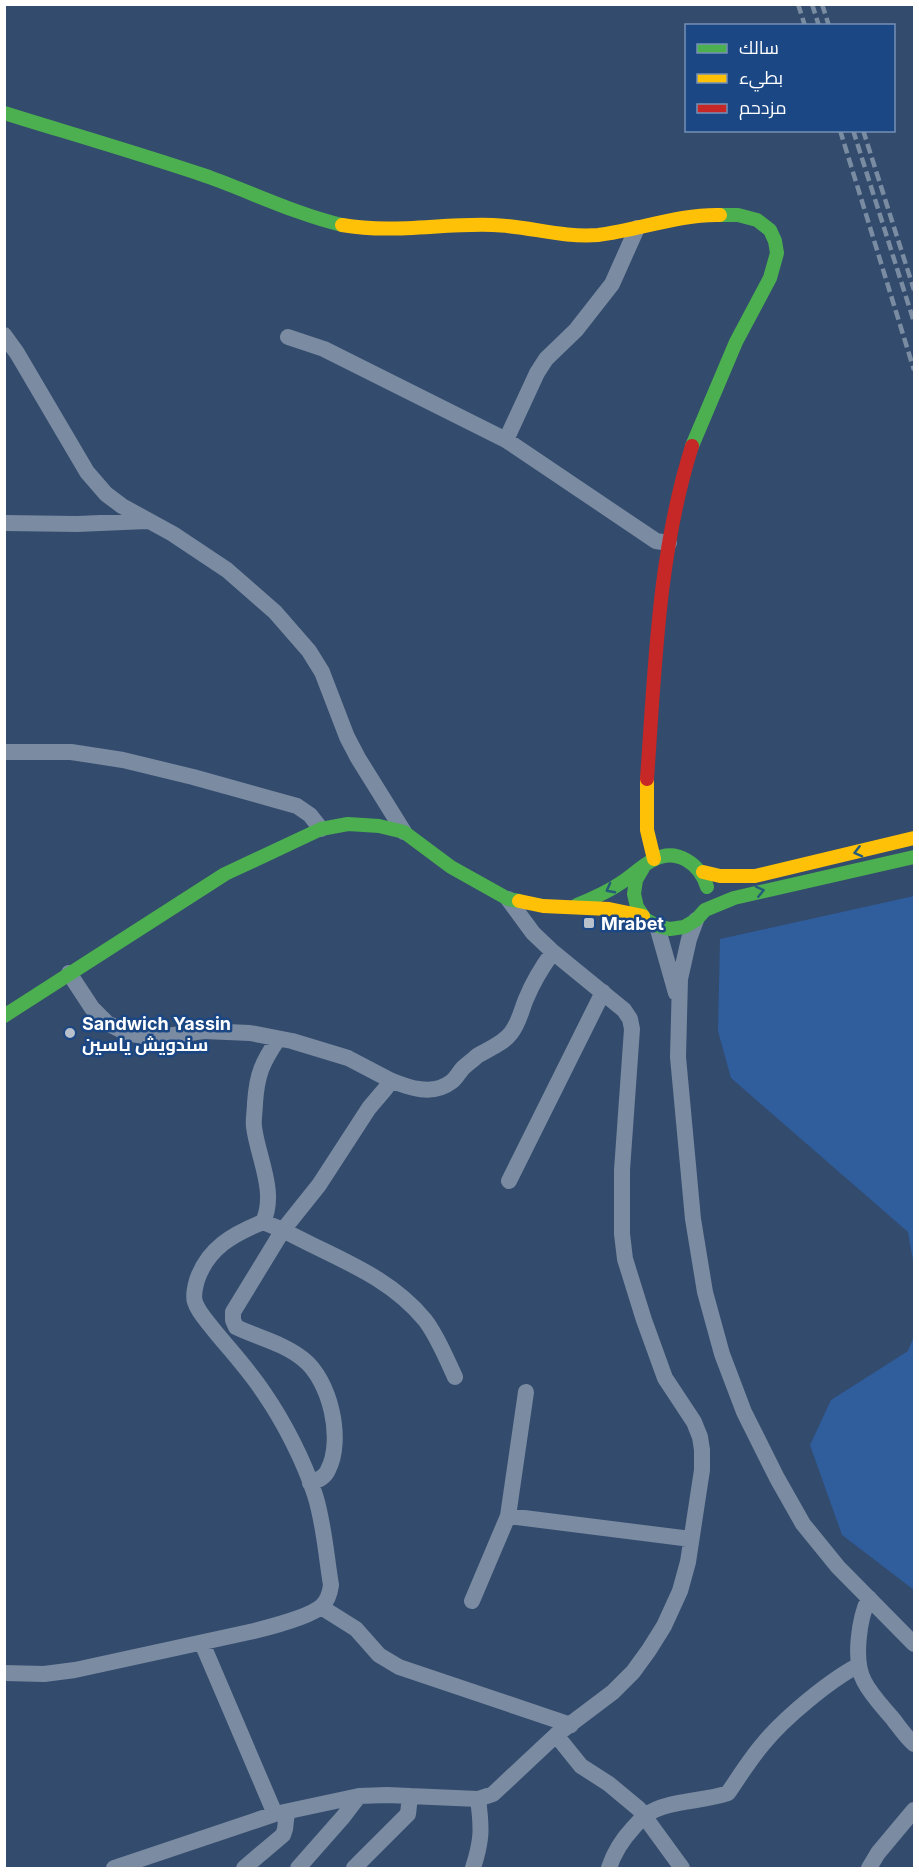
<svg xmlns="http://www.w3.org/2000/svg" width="919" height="1873" font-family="Inter,Cairo,sans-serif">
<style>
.green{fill:#305d9b}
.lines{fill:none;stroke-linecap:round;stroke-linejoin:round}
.street{stroke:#7a8ba2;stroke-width:16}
.fast{stroke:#4caf50;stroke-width:14}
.slow{stroke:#ffc107;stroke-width:14}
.jam{stroke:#c62828;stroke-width:14}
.rail{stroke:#7a8ca2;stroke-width:4.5;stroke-dasharray:10 4.5;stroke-linecap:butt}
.oneway{stroke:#255c7a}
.poi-dot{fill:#b8c0cc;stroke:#1b4784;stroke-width:2}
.labels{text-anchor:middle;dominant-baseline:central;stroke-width:5;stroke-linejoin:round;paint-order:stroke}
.poi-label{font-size:18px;font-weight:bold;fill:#fff;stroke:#1b4784;text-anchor:start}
</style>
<rect width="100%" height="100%" fill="#334b6c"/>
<!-- green -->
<path class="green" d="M 914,896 L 914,1267 L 908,1232 L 731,1078 L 718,1031 L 720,939 Z
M 914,1336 L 914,1590 L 842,1535 L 810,1445 L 831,1400 L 908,1351 Z"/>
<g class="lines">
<!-- street -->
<path class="street" d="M 4,335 L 17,353 L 87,472 L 106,494 L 122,506 L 173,534 L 227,570 L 275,612 L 309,651 L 322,672 L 347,737 L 358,758 L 404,832
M 288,337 L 324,349 L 506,440 L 656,541 L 669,543
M 506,440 L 537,373 L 546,359 L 576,330 L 612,284 L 637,228
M 4,523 L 77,524 L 147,521
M 4,752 L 71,752 L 123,760 L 193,777 L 297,806 L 310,815 L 321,829
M 696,920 L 689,939 L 680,979 L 678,1057 L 693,1219 L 705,1292 L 722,1354 L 744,1412 L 777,1478 L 803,1524 L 838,1567 L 914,1644
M 657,926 L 676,993
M 69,973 L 92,1008 L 107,1023 L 127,1033 L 151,1038 L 204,1031 L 250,1033 L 292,1041 L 348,1058 L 390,1080
M 509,1181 L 603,992
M 263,1222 C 277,1192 258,1158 254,1127 C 253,1119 255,1111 255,1103 C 257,1074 262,1063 278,1039
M 455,1377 C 446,1358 438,1337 425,1320 C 387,1274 334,1258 283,1230 L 319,1185 L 369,1108 L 386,1088 L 390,1080 C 409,1088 433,1096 451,1082 C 456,1079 459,1072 463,1068 C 467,1064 473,1060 477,1056 C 488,1049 503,1044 511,1033 C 519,1023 521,1011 526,999 C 533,982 542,967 553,952
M 508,1516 L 691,1539
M 869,1598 C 859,1618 853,1661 864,1681 C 871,1695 883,1707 893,1719 C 900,1728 906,1737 914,1744
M 472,1601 L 508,1516 L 526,1392
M 321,1607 L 356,1629 L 379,1655 L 399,1667 L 571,1725
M 202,1643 L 275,1814
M 4,1673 L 44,1674 L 75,1670 L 254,1631 C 270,1627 310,1617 322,1606 C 328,1600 330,1593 331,1585 C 326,1555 324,1523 315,1495 C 304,1461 284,1422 264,1393 C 249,1370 230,1350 213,1329 C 207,1321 198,1312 195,1302 C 193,1296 195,1287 197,1280 C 208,1248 233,1234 263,1222 L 283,1230 L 233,1312 L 233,1320 L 236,1327 C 259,1338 283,1343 303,1359 C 330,1380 344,1439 328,1470 C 325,1478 317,1480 310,1483
M 556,1735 L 581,1766 L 609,1784 L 639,1809 L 682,1868
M 114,1868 L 275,1814 L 359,1796 L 387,1795 L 478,1799 L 493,1794 L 556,1735 L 613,1692 L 633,1672 L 649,1650 L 664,1626 L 680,1591 L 688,1562 L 702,1470 L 702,1450 L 700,1437 L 694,1422 L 665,1378 L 644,1320 L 625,1259 L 622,1234 L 622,1170 L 632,1029 L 630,1019 L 624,1010 L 553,952 L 533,933 L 508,899
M 244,1868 L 283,1835 L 285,1829 L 287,1812
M 298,1868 L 343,1817 L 359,1796
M 354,1868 L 408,1814 L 410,1796
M 473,1868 C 482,1840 482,1829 478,1799
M 609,1868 C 614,1852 621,1841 633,1828 C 637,1824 641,1818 646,1815 C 667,1800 703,1802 728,1793 C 739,1777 750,1759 763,1744 C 784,1718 830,1680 859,1665
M 869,1868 L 878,1853 L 914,1810"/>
<!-- fast -->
<path class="fast" d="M 4,113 C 72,134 141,154 209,177 C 253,193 296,214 342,225
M 692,446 L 736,342 L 770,278 L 777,253 L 775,241 L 770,230 L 757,220 L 738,215 L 720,215
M 643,868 L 636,880 L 634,894 L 637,907 L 645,919 L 657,926 L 670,929 L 684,927 L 696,920 L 705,910 L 734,898 L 914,857
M 577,905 C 591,899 606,893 619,884 C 631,877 641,866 653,860 C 677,847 700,864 707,887
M 4,1016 L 225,874 L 321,829 L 348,824 L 379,826 L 404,832 L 451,867 L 508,899 L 519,901"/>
<!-- slow -->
<path class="slow" d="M 342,225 C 393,234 442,223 493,225 C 528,226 562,238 598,235 C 639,230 679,214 720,215
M 647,779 L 647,830 L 654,859
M 703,872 L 720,876 L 755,876 L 914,838
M 519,901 L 543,906 L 609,909 L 643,916"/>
<!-- jam -->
<path class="jam" d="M 647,779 C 655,667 658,554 692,446"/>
<!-- rail -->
<path class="rail" d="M 798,4 L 805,26
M 812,4 L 819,26
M 822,4 L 829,26
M 840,130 L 914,370
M 853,130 L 914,322
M 863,130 L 914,290"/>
</g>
<!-- one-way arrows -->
<defs><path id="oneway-chevron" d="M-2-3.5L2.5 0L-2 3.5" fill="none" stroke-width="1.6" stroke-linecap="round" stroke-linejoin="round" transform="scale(1.5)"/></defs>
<g class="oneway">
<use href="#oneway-chevron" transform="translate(858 852) rotate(166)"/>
<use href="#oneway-chevron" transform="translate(610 889) rotate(152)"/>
<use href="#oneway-chevron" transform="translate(760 891) rotate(-13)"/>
</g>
<!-- markers -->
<g class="poi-dot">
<rect x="583" y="917" width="12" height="12" rx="3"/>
<circle cx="70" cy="1033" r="6"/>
</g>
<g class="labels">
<!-- poi labels -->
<g class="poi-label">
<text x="601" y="923">Mrabet</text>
<text x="82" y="1023">Sandwich Yassin<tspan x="82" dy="21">سندويش ياسين</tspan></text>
</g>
</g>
<!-- border -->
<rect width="919" height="1873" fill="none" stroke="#ffffff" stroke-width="12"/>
<!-- legend -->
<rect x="685" y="24" width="210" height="108" fill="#1b4784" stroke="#7691b5" stroke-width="1.5"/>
<rect x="697" y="44" width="30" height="9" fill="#4caf50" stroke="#7691b5" stroke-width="1.5"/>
<text x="739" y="54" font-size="18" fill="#ffffff">سالك</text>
<rect x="697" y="74" width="30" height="9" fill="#ffc107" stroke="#7691b5" stroke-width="1.5"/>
<text x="739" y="84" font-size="18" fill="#ffffff">بطيء</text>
<rect x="697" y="104" width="30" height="9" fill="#c62828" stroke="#7691b5" stroke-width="1.5"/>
<text x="739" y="114" font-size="18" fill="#ffffff">مزدحم</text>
</svg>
